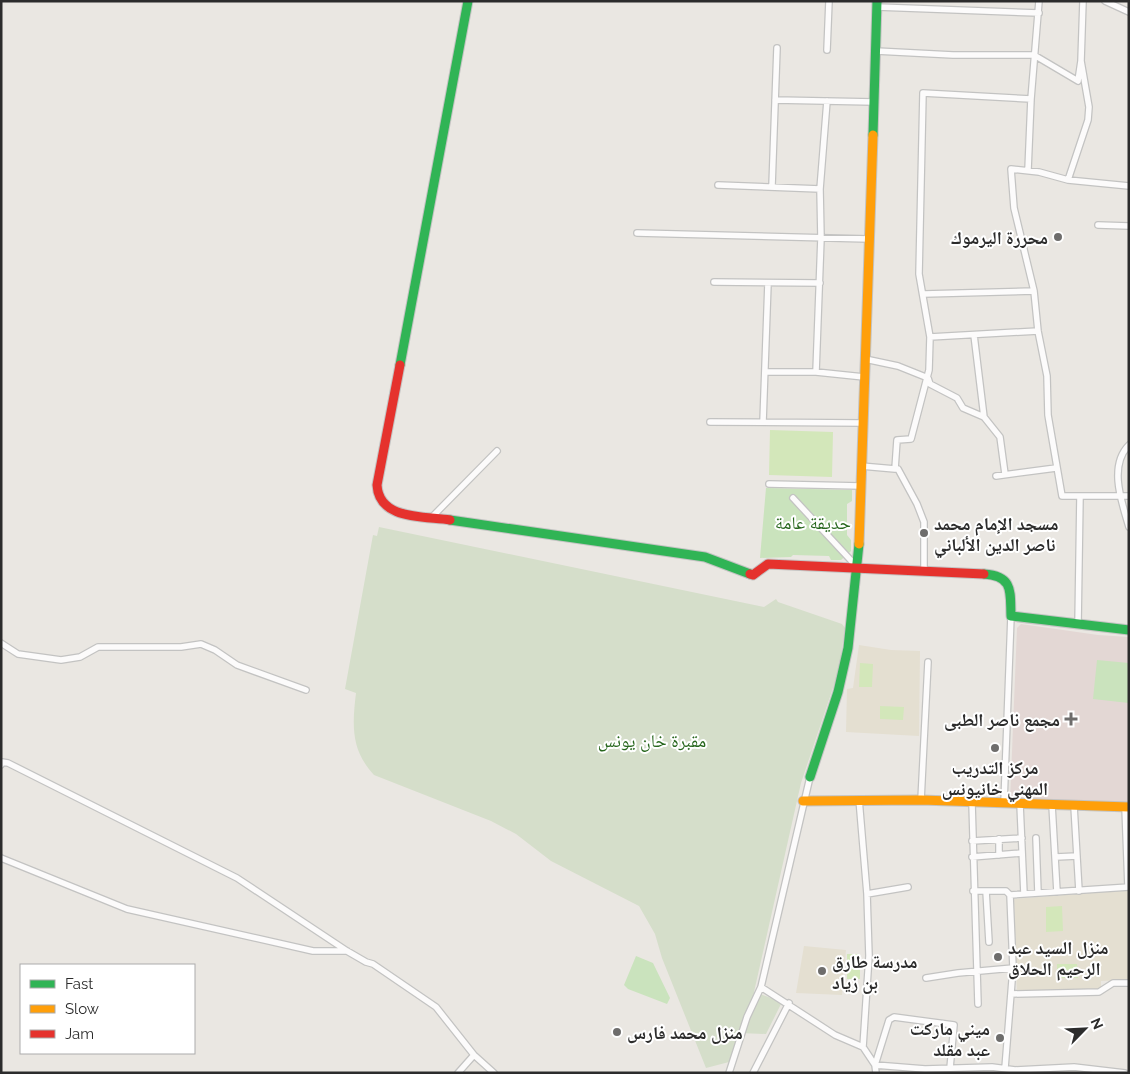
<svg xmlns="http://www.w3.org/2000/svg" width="1130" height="1074" font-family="Raleway,'Noto Naskh Arabic',sans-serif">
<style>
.education{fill:#e4dfd1}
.medical{fill:#e3d7d4}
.green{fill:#cae3bd}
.cemetery{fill:#d5deca}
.pitch{fill:#d3e7ba}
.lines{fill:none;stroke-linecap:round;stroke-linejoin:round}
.street-casing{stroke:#c3c3c2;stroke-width:8}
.fast-casing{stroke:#c3c3c2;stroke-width:11}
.slow-casing{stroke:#c3c3c2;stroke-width:11}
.jam-casing{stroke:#c3c3c2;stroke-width:11}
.street{stroke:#fcfbfb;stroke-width:5.5}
.fast{stroke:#30b455;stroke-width:9}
.slow{stroke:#ff9f0a;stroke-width:9}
.jam{stroke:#e5322d;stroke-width:9}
.poi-dot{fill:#6e6d6c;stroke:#fff;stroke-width:2}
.labels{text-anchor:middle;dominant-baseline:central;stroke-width:4;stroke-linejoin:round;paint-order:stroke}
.poi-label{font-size:18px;font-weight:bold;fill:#2c2c2c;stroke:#fff;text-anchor:start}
.park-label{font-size:18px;fill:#28671e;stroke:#fff}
</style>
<rect width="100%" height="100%" fill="#eae7e2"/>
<!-- education -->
<path class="education" d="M 859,645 L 891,650 L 920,651 L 919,736 L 846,732 L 847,689 L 853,688 Z
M 1129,890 L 1129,980 L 1101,981 L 1101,989 L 1017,994 L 1014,899 Z
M 804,946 L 846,950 L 842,995 L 796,993 Z"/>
<!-- medical -->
<path class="medical" d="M 1021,624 L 1098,635 L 1129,637 L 1129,804 L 1010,801 L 1017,628 Z"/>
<!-- green -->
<path class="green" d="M 766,488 L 852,490 L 852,501 L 847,504 L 847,535 L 851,540 L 851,551 L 841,560 L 831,560 L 829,556 L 793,555 L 791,557 L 760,558 Z
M 1097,660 L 1129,663 L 1129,703 L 1093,699 Z
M 636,956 L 653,963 L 670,998 L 667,1004 L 628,989 L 624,985 Z"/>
<!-- cemetery -->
<path class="cemetery" d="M 379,527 L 764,607 L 776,599 L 778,602 L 842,624 L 845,628 L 839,670 L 801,783 L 754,992 L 782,1002 L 766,1034 L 739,1033 L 729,1062 L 706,1068 L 662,958 L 655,934 L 639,906 L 551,861 L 516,834 L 491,821 L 374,775 C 351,750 352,726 356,693 L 345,689 L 373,535 L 377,536 Z"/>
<!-- pitch -->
<path class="pitch" d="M 770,430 L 833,432 L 832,477 L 769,475 Z
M 860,663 L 873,664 L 872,687 L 859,687 Z
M 880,706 L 904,707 L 903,720 L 880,719 Z
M 1062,906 L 1063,931 L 1046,932 L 1046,907 Z
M 847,954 L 860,954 L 860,979 L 847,979 Z
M 1057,964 L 1077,964 L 1078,978 L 1057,978 Z"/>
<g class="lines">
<defs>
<path id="street" d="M 1105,1 L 1129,12
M 877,7 L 1039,13
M 827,50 L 829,1
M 876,51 L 953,55 L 1034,55 L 1078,81 L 1081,61
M 775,100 L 874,102
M 1028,170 L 1031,99 L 1039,1
M 1068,180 L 1088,120 L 1089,107 L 1081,61 L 1083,1
M 718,185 L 820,189
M 772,186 L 777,48
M 1129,186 L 1068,180 L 1039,172 L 1011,169 L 1014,208 L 1034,291 L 1038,331 L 1047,376 L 1048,415 L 1062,496 L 1129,496
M 1098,225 L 1129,226
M 637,233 L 869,239
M 714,282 L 820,283
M 924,294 L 1034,291
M 974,335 L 984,417
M 930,337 L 1038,331
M 865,359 L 898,366 L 928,378 L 930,384 L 957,398 L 963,408 L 984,417 L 1000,437 L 1005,474
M 765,372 L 816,372 L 864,377
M 816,372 L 821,238 L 820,189 L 827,101
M 710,422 L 863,423
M 763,422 L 768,283
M 1129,445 C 1108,466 1122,503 1129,527
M 861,466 L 895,469
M 996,476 L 1056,468
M 769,484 L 861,486
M 793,498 L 858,568
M 431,518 L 497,451
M 924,571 L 924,522 L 917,504 L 898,469 L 895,469 L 897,440 L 911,439 L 929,370 L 930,337 L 919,274 L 923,93 L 1031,99
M 1078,625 L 1080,496
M 1,643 L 18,654 L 61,660 L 80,657 L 98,647 L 181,647 L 201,644 L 215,650 L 237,665 L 306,690
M 1,765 L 2,762 L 8,763 L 237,878 L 347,951 L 366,962 L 373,964 L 436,1007 L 474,1055 L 494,1073
M 859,799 L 867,894 L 869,956 L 863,1047
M 921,800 L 928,662
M 972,803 L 978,1004
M 1004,803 L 1011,616
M 1020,804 L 1024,894
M 1052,805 L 1057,892
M 1074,806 L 1079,891
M 1125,807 L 1128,887
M 1036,838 L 1038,893
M 999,839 L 999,855
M 972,841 L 1022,838
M 972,857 L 1022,853
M 1056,857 L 1077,856
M 1,858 L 127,909 L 313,951 L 347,951
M 973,891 L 1006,891 L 1010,895 L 1129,887
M 986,891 L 989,942
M 867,894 L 908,887
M 926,978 L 958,973 L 1013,968
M 761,987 L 835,1035 L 863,1047 L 875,1065 L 925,1069 L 992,1067 L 1015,1070 L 1074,1067 L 1125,1073
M 1011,994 L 1099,992 L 1113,983 L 1129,983
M 1005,1068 L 1013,968 L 1010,895
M 458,1073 L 474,1055
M 729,1073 L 747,1017 L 761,987 L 810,777
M 753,1073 L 789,1003
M 876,1073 L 875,1065 L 889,1020 L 894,1017 L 954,1025 L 950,1068"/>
<path id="fast" d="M 873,135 L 877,1
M 400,365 L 468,1
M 450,520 L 705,557 L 750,574
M 984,574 C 1014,576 1010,592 1011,616 L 1129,630
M 810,777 L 838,692 L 848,648 L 859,544"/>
<path id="slow" d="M 859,544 L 873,135
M 803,801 L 921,800 L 1129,807"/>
<path id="jam" d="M 400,365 L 377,485 C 379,520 423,516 450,520
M 750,574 L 753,575 L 768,564 L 984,574"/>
</defs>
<!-- street casing -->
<use href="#street" class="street-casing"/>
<!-- fast casing -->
<use href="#fast" class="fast-casing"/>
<!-- slow casing -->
<use href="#slow" class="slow-casing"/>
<!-- jam casing -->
<use href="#jam" class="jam-casing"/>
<!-- street -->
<use href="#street" class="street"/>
<!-- fast -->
<use href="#fast" class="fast"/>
<!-- slow -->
<use href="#slow" class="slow"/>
<!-- jam -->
<use href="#jam" class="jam"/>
</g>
<!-- markers -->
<g class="poi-dot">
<circle cx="1058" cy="237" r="5"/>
<circle cx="924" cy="533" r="5"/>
<path d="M1068.5 711.5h5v5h5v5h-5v5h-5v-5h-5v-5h5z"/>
<circle cx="995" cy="748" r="5"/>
<circle cx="998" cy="957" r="5"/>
<circle cx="822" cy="971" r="5"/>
<circle cx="617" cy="1032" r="5"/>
<circle cx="1000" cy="1038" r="5"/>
</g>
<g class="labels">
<!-- poi labels -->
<g class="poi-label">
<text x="1048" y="237" text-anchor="end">محررة اليرموك</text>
<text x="934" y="523">مسجد الإمام محمد<tspan x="934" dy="21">ناصر الدين الألباني</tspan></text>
<text x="1060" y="719" text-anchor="end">مجمع ناصر الطبى</text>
<text x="995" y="767" text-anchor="middle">مركز التدريب<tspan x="995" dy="21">المهني خانيونس</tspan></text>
<text x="1008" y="947">منزل السيد عبد<tspan x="1008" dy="21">الرحيم الحلاق</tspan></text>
<text x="832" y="961">مدرسة طارق<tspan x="832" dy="21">بن زياد</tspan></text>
<text x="990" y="1028" text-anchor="end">ميني ماركت<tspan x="990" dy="21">عبد مقلد</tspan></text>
<text x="627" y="1032">منزل محمد فارس</text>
</g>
<!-- park labels -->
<g class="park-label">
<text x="813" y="522">حديقة عامة</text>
<text x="652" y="740">مقبرة خان يونس</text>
</g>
</g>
<!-- border -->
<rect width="1130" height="1074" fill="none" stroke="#2c2c2c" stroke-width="5"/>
<!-- legend -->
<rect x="20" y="964" width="175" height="90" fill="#ffffff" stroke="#ababab"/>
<rect x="30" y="980" width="25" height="8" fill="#30b455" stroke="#ababab"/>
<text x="65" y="989" font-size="15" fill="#2c2c2c">Fast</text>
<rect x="30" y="1005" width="25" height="8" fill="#ff9f0a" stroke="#ababab"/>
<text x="65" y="1014" font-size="15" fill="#2c2c2c">Slow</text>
<rect x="30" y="1030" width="25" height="8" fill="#e5322d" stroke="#ababab"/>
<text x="65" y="1039" font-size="15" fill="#2c2c2c">Jam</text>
<!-- north arrow -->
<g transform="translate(1085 1029) rotate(66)" stroke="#ffffff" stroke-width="4" paint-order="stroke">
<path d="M0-4L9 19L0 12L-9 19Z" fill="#2c2c2c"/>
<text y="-8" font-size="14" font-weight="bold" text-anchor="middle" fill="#2c2c2c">N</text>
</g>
</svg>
